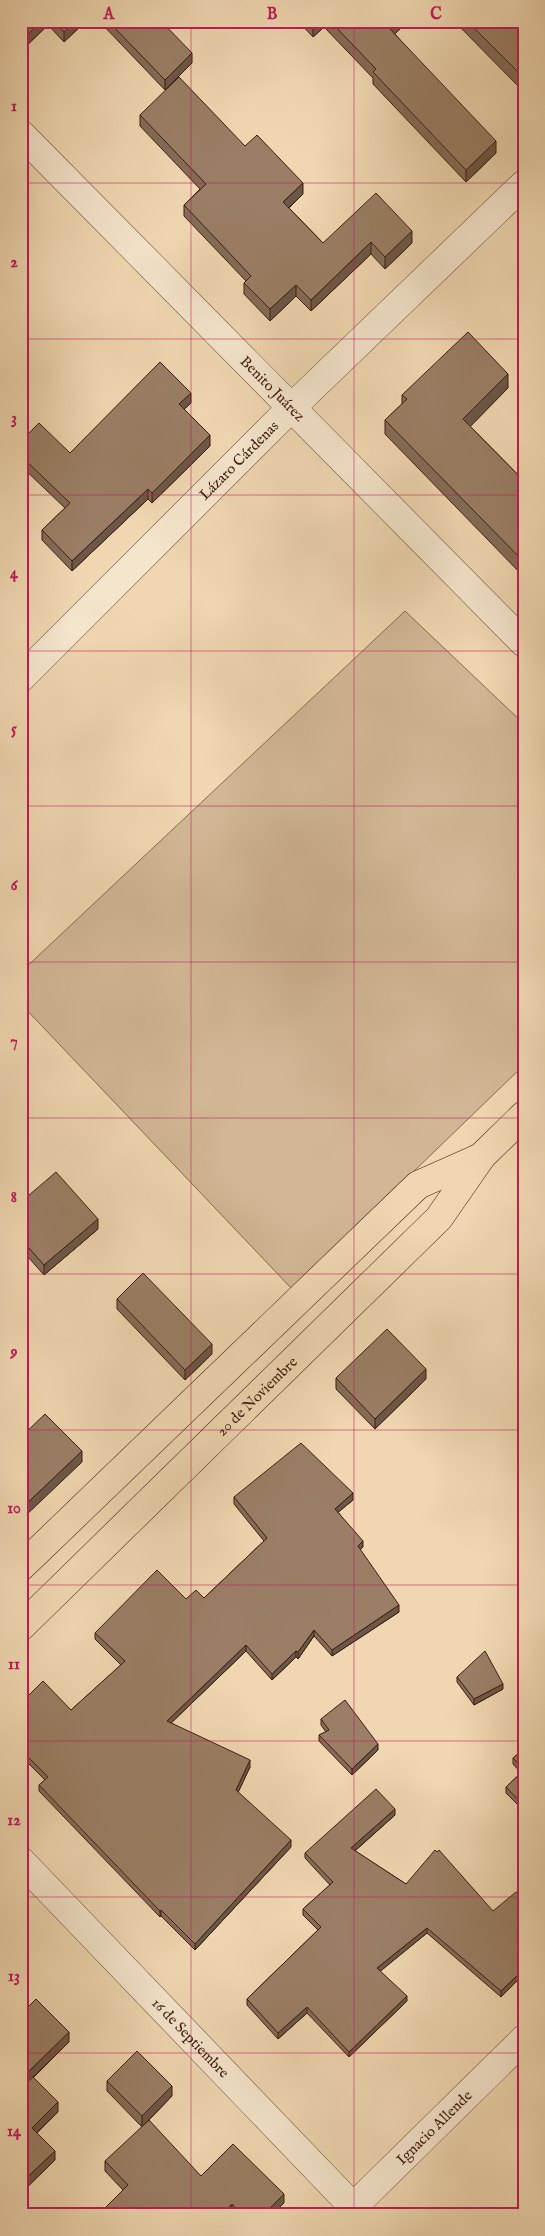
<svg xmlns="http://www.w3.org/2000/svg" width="545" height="2236" font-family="'IM FELL English',serif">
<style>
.green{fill:#d2b796;stroke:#886a54}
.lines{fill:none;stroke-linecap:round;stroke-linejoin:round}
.minor-casing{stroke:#6a4c3a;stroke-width:29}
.major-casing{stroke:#3d1d12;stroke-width:29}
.minor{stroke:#f5e5cc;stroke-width:28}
.major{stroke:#f0d7b1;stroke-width:28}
.wall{fill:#846c57;stroke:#3d1d12}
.shaded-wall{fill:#6c5847;stroke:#3d1d12}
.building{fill:#9a7e65;stroke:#3d1d12}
.grid{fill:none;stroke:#c2185b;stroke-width:1;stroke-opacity:0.55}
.labels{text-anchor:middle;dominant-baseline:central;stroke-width:5;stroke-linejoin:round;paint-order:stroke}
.street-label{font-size:15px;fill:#3d1d12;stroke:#f5e5cc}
.neatline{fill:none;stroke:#c2185b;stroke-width:2}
.grid-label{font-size:16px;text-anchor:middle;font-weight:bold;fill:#c2185b}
</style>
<rect width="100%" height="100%" fill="#f0d7b1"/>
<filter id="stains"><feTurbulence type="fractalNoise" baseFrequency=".004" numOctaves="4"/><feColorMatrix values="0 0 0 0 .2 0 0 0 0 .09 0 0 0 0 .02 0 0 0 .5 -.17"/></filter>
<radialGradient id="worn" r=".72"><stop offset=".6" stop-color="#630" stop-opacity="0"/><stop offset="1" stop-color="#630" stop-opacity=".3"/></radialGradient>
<!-- green -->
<path class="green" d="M 405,611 L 524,724 L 524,1065 L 292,1289 L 21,1004 L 21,972 Z"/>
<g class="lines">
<defs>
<g id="minor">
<path id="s1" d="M 21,134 L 524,643"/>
<path id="s2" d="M 21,678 L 291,408 L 524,184"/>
<path id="s3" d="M 21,1861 L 361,2215"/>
<path id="s4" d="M 345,2215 L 524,2039"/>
</g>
<g id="major">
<path d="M 21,1567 L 418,1185 L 481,1157"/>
<path id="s5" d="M 21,1627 L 439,1218 L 482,1156 L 524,1115"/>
</g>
</defs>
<!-- minor casing -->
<use href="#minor" class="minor-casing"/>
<!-- major casing -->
<use href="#major" class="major-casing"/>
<!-- minor -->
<use href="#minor" class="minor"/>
<!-- major -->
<use href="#major" class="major"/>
</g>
<!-- wall -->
<path class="wall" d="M 21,21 L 86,21 L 64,42 L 48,25 L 21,51 Z
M 99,21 L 161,21 L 192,63 L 165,90 Z
M 298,21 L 408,21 L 395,34 L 496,153 L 466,182 L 373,84 L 373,78 L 324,27 L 313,37 Z
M 454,21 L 524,21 L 521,89 Z
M 140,115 L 245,146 L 303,194 L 289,208 L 323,243 L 412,243 L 385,269 L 371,254 L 311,311 L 296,296 L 270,321 L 244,294 L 244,283 L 246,281 L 184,216 L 184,205 L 200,189 L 140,126 Z
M 508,388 L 470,426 L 524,481 L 524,577 L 385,434 L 385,420 L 402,404 L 402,395 Z
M 191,403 L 184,409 L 210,446 L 152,503 L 148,499 L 72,571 L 42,540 L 42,530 L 65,508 L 21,466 L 21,441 L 70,453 Z
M 21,1202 L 98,1229 L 44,1275 L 21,1249 Z
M 117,1299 L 212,1354 L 185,1380 L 117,1309 Z
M 336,1378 L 426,1379 L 375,1429 L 336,1389 Z
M 234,1497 L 353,1500 L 338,1512 L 363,1547 L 360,1550 L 399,1612 L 332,1656 L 314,1636 L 298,1659 L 296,1657 L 272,1680 L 246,1651 L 171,1723 L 250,1767 L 238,1792 L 291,1847 L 195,1950 L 161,1916 L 160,1917 L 39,1791 L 39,1785 L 45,1780 L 21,1756 L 21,1703 L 71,1710 L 121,1665 L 95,1639 L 95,1633 L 186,1599 L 204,1598 L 264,1541 L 234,1504 Z
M 457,1677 L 503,1689 L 474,1705 L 457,1682 Z
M 321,1719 L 378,1750 L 352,1775 L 319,1741 L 319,1735 L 326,1732 L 321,1725 Z
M 524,1749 L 524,1811 L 506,1793 L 506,1787 L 521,1773 L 513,1764 L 513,1758 Z
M 395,1815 L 355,1851 L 406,1884 L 493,1911 L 524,1899 L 524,1974 L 501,1997 L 427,1933 L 380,1971 L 407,2001 L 349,2057 L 307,2013 L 278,2039 L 247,2005 L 247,1999 L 318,1930 L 303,1915 L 303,1909 L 330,1885 L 305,1858 L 305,1853 Z
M 21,2014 L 69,2042 L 32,2079 L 58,2112 L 37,2133 L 55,2160 L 21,2193 L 24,2086 L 21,2083 Z
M 107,2081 L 172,2096 L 142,2127 L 107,2091 Z
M 105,2161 L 201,2176 L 284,2203 L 272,2215 L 234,2215 L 232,2213 L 123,2190 L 105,2171 Z"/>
<!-- shaded-wall -->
<path class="shaded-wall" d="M 41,21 L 48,21 L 48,25 L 21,51 L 21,41 Z
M 75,21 L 86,21 L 64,42 L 64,32 Z
M 317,21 L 324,21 L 324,27 L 313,37 L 313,25 Z
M 396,21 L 408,21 L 389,40 L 389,28 Z
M 192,53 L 192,63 L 165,90 L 165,80 Z
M 524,73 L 524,86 L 521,89 L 521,75 Z
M 496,141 L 496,153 L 466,182 L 466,170 Z
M 303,183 L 303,194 L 283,213 L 283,202 Z
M 412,231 L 412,243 L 385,269 L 385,257 Z
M 371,242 L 371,254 L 311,311 L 311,300 Z
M 296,285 L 296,296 L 270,321 L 270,309 Z
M 508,374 L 508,388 L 463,434 L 463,419 Z
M 191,393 L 191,403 L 179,414 L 179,404 Z
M 210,435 L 210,446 L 152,503 L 152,493 Z
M 148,489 L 148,499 L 72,571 L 72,561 Z
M 98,1219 L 98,1229 L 44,1275 L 44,1265 Z
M 25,1325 L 25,1335 L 21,1339 L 21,1329 Z
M 212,1344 L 212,1354 L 185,1380 L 185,1370 Z
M 426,1369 L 426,1379 L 375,1429 L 375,1419 Z
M 82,1451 L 82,1462 L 21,1520 L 21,1509 Z
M 353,1493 L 353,1500 L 335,1515 L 335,1509 Z
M 363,1541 L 363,1547 L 358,1552 L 358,1546 Z
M 399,1605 L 399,1612 L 332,1656 L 332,1650 Z
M 314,1630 L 314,1636 L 298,1659 L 298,1652 Z
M 246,1645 L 246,1651 L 167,1727 L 167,1721 Z
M 296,1651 L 296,1657 L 272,1680 L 272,1674 Z
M 503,1684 L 503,1689 L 474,1705 L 474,1699 Z
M 378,1744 L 378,1750 L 352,1775 L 352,1769 Z
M 250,1760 L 250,1767 L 236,1797 L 236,1790 Z
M 395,1809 L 395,1815 L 351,1854 L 351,1848 Z
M 291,1840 L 291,1847 L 195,1950 L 195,1944 Z
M 161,1910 L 161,1916 L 160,1917 L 160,1911 Z
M 427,1928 L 427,1933 L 377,1974 L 377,1968 Z
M 524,1969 L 524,1974 L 501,1997 L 501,1991 Z
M 407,1996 L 407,2001 L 349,2057 L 349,2052 Z
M 307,2007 L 307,2013 L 278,2039 L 278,2033 Z
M 69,2032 L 69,2042 L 24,2086 L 24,2076 Z
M 172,2086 L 172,2096 L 142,2127 L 142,2116 Z
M 58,2102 L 58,2112 L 32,2137 L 32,2128 Z
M 55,2151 L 55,2160 L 21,2193 L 21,2183 Z
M 284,2194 L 284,2203 L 272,2215 L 263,2215 Z
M 232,2204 L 232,2213 L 231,2215 L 221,2215 Z"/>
<!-- building -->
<path class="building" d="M 21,21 L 41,21 L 21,41 Z
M 53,21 L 75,21 L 64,32 Z
M 108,21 L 161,21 L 192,53 L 165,80 Z
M 310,21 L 317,21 L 313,25 Z
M 330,21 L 396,21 L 389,28 L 496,141 L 466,170 L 373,72 L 376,69 Z
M 467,21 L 524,21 L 524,73 L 521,75 Z
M 179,77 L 245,146 L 257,135 L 303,183 L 283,202 L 323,243 L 376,193 L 412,231 L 385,257 L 371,242 L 311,300 L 296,285 L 270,309 L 244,283 L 251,276 L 184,205 L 206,184 L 140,115 Z
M 468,332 L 508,374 L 463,419 L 524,481 L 524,562 L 385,420 L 407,399 L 402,395 Z
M 160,362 L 191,393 L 179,404 L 210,435 L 152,493 L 148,489 L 72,561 L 42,530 L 70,503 L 21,456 L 21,441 L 39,423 L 70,453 Z
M 56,1172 L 98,1219 L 44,1265 L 21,1239 L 21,1202 Z
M 143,1273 L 212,1344 L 185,1370 L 117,1299 Z
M 21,1321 L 25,1325 L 21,1329 Z
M 387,1329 L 426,1369 L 375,1419 L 336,1378 Z
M 45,1414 L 82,1451 L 21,1509 L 21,1437 Z
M 301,1443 L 353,1493 L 335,1509 L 363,1541 L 358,1546 L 399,1605 L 332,1650 L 314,1630 L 298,1652 L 296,1651 L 272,1674 L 246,1645 L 167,1721 L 250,1760 L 236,1790 L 291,1840 L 195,1944 L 161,1910 L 160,1911 L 39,1785 L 48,1777 L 21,1750 L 21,1703 L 43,1681 L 71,1710 L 125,1661 L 95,1633 L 157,1570 L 186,1599 L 196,1590 L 204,1598 L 267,1538 L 234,1497 Z
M 485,1651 L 503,1684 L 474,1699 L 457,1677 Z
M 345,1700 L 378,1744 L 352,1769 L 319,1735 L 329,1730 L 321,1719 Z
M 524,1749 L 524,1770 L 513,1758 Z
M 524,1770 L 524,1806 L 506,1787 Z
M 376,1789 L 395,1809 L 351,1848 L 406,1884 L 435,1850 L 437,1852 L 439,1850 L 493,1911 L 516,1892 L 524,1899 L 524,1969 L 501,1991 L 427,1928 L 377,1968 L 407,1996 L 349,2052 L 307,2007 L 278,2033 L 247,1999 L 321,1927 L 303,1909 L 333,1882 L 305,1853 Z
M 36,1999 L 69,2032 L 24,2076 L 21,2073 L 21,2014 Z
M 137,2051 L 172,2086 L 142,2116 L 107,2081 Z
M 33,2077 L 58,2102 L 32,2128 L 55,2151 L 21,2183 L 21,2088 Z
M 149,2120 L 201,2176 L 233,2144 L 284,2194 L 263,2215 L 243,2215 L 232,2204 L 221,2215 L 98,2215 L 128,2185 L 105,2161 Z
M 21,2203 L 33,2215 L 21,2215 Z"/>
<!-- grid -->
<path class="grid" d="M 191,21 L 191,2215M 354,21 L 354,2215M 21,183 L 524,183M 21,339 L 524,339M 21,495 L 524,495M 21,651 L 524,651M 21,806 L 524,806M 21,962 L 524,962M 21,1118 L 524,1118M 21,1274 L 524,1274M 21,1430 L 524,1430M 21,1585 L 524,1585M 21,1741 L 524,1741M 21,1897 L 524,1897M 21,2053 L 524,2053"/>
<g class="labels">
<!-- street labels -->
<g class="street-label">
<text stroke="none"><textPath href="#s1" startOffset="358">Benito Juárez</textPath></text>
<text stroke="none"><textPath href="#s2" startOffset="308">Lázaro Cárdenas</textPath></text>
<text stroke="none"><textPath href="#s5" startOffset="330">20 de Noviembre</textPath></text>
<text stroke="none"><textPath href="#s3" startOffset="245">16 de Septiembre</textPath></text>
<text stroke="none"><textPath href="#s4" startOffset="125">Ignacio Allende</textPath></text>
</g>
</g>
<!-- margin -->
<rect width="545" height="2236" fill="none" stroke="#f0d7b1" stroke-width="55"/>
<rect x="28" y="28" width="490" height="2180" class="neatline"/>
<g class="grid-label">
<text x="109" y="19">A</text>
<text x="272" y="19">B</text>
<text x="436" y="19">C</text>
<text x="14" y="111">1</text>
<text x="14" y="267">2</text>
<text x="14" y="423">3</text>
<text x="14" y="578">4</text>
<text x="14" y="734">5</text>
<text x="14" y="890">6</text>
<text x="14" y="1046">7</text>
<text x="14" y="1202">8</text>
<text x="14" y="1357">9</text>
<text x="14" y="1513">10</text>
<text x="14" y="1669">11</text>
<text x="14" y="1825">12</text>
<text x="14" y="1981">13</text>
<text x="14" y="2136">14</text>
</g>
<rect width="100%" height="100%" filter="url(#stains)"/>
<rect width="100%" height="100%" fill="url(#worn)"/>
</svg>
